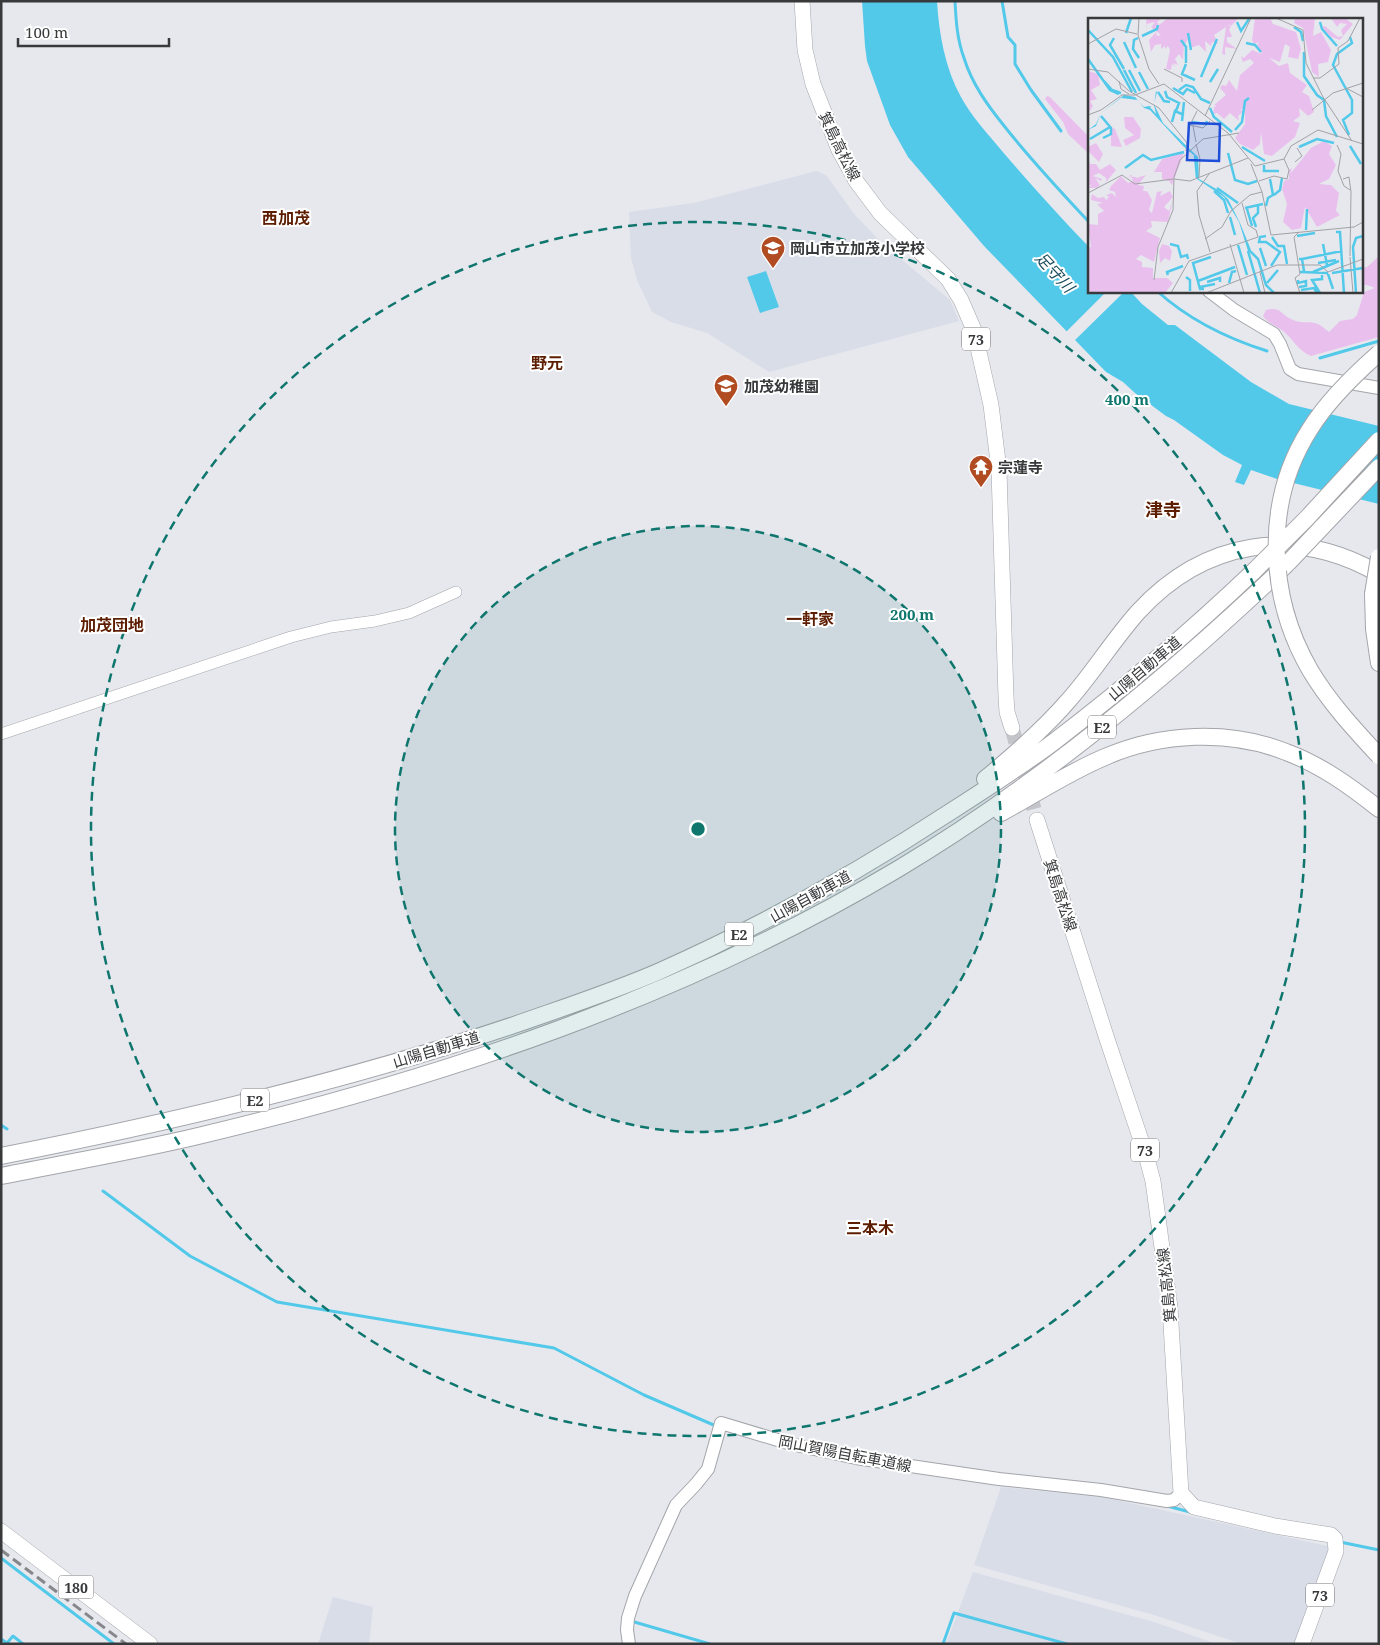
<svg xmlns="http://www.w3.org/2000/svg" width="1380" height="1645" font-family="'Noto Serif','Noto Sans JP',serif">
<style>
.built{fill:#d8dde8}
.green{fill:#e9c0ed}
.water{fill:#53c9ea}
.pier{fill:#e7e8ee}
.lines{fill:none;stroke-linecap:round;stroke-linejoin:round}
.stream{stroke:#53c9ea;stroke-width:3}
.primary-tunnel{stroke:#c4c5ca;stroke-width:15;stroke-dasharray:15 8;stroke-linecap:butt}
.tertiary-casing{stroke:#a3a5aa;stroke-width:12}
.secondary-casing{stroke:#a3a5aa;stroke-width:14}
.primary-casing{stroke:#a3a5aa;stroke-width:16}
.trunk-casing{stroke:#a3a5aa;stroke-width:16}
.motorway-casing{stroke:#a3a5aa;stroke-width:18}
.tertiary{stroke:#fff;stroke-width:11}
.secondary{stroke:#fff;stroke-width:12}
.primary{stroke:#fff;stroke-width:15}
.trunk{stroke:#fff;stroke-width:15}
.motorway{stroke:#fff;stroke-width:16}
.rail{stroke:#86878b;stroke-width:3;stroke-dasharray:10 5;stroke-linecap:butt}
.motorway-bridge-casing{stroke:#a3a5aa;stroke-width:18;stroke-linecap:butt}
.motorway-bridge{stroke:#fff;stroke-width:16}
.ring{fill:none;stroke:#0f766e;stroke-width:2.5;stroke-dasharray:9 6}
.labels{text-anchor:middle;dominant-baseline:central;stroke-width:4;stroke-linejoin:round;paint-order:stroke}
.shield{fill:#fff;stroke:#747476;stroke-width:1}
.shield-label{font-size:14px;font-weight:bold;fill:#38393b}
.street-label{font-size:15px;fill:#38393b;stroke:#fff}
.poi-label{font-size:15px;font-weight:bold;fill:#38393b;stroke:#fff;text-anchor:start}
.neighbourhood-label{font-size:16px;font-weight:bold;fill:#5c1d01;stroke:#fff}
.water-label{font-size:16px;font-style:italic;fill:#194b5a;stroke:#fff}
.quarter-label{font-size:18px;font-weight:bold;fill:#5c1d01;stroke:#fff}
.inset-river{fill:none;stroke:#53c9ea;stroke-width:2.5}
.inset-road{fill:none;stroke:#a1a2a6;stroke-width:1}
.view{fill:#1d4ed8;fill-opacity:0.15;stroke:#1d4ed8;stroke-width:2.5}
.inset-edge{fill:none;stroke:#38393b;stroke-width:2.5}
.centre{fill:#0f766e;stroke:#fff;stroke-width:2.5}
.ring-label{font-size:15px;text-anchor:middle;font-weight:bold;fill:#0f766e;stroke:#fff;stroke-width:4;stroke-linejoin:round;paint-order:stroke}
</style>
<rect width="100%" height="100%" fill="#e7e8ee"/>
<!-- built -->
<path class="built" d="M 816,171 L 826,175 L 855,215 L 882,243 L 950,300 L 959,321 L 769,372 L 707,333 L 671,322 L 652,312 L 637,280 L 631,258 L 629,212 L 694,203 Z
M 1001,1487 L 1102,1497 L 1332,1547 L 1297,1644 L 1242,1644 L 1151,1614 L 974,1565 Z
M 973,1572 L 1154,1622 L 1217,1644 L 946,1644 Z
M 333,1597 L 373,1607 L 369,1644 L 318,1644 Z"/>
<!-- green -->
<path class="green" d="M 1047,96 L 1050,97 L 1089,137 L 1089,154 L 1068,134 L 1063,122 L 1045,99 Z
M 1378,257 L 1379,337 L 1311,356 C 1298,351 1293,339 1283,331 C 1276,325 1268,324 1263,316 L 1266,310 C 1281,306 1280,314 1291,319 C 1300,324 1308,321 1315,323 C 1320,324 1325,329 1329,332 L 1340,321 L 1353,319 L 1357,315 L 1364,292 L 1375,288 L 1367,285 L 1361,285 L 1361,268 L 1367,267 Z"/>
<!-- water -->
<path class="water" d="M 862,1 L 937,1 C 939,34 945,68 961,97 C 971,116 988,134 1002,151 C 1030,184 1059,216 1089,247 L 1089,291 L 1130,291 L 1142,304 L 1168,325 L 1175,325 L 1251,382 L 1289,404 L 1379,426 L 1379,504 L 1277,479 L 1251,470 L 1244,485 L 1235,482 L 1242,465 L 1223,455 L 1174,420 L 1166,416 L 1135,393 L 1123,382 L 1106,372 L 984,246 L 908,157 L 890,125 L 867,61 L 865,46 Z
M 766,271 L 779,307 L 760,313 L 747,277 Z"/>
<!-- pier -->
<path class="pier" d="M 1107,291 L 1125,291 L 1073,342 L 1064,334 Z"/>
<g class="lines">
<!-- stream -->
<path class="stream" d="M 955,1 C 956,21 957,39 964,58 C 972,84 988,106 1005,127 C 1031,160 1060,191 1089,222
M 1002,1 L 1008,37 L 1015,45 L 1015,64 L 1031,90 L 1061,131
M 1157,291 C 1189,320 1226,338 1267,351
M 1320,358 L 1379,341
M 1,1125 L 7,1129
M 103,1191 L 190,1256 L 277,1302 L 554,1348 L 644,1395 L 716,1426
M 1167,1506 L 1190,1512
M 1340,1542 L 1379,1550
M 1,1558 L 114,1644
M 631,1621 L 710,1644
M 1,1639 L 7,1643 L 13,1636 L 23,1644
M 943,1644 L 954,1613 L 1067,1644"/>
<!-- primary-tunnel -->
<path class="primary-tunnel" d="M 1012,728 L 1037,820"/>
<defs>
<path id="tertiary" d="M 1,734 L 291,637 L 331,627 L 375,621 L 409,613 L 456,592"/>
<path id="secondary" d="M 1209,291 L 1234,310 L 1274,334 L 1280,344 L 1290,369 L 1298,374 L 1379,388
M 629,1644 L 627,1630 L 628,1618 L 635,1596 L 676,1505 L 696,1484 L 708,1469 L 721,1423 L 791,1444 L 856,1458 L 999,1479 L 1101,1490 L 1167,1501 L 1174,1500 L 1181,1493"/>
<path id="primary" d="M 802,1 L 805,50 L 813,84 L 839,150 L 856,181 L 880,213 L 948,279 L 961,300 L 974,330 L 991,405 L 999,470 L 1006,697 L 1007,712 L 1012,728
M 1037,820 L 1107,1039 L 1146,1155 L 1153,1181 L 1170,1307 L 1181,1493 L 1194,1507 L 1275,1526 L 1331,1535 L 1335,1539 L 1336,1551 L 1302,1644"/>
<path id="trunk" d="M 1,1531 L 150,1644"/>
<path id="motorway" d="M 1373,594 L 1374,629 L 1379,663
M 985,779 C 1014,755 1043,730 1068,701 C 1093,673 1113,640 1138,612 C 1204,540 1295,525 1379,574
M 1001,813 C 1036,794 1069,772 1105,757 C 1160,733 1229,729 1286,752 C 1321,765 1350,786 1379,809
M 1,1156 C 174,1122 347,1081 514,1025 C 562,1008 612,992 660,971 C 761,926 857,873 950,812 C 986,789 1022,766 1055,741 C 1124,688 1191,631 1254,571
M 1,1176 C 65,1163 130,1152 194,1137 C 439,1079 680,999 898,869 C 1040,784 1167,678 1286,565"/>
</defs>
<!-- tertiary casing -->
<use href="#tertiary" class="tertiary-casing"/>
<!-- secondary casing -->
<use href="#secondary" class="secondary-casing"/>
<!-- primary casing -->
<use href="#primary" class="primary-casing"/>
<!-- trunk casing -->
<use href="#trunk" class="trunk-casing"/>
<!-- motorway casing -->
<use href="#motorway" class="motorway-casing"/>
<!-- tertiary -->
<use href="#tertiary" class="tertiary"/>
<!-- secondary -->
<use href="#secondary" class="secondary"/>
<!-- primary -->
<use href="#primary" class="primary"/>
<!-- trunk -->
<use href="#trunk" class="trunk"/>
<!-- motorway -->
<use href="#motorway" class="motorway"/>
<!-- rail -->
<path class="rail" d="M 1,1550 L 126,1644"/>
<defs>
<path id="motorway-bridge" d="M 1379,353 C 1354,375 1328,400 1310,429 C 1263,502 1268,597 1310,670 C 1329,702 1354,729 1379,756
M 1288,563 L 1379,467
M 1254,571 L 1307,518 L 1379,440
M 1373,594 L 1379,557"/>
</defs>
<!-- motorway-bridge casing -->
<use href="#motorway-bridge" class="motorway-bridge-casing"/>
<!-- motorway-bridge -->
<use href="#motorway-bridge" class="motorway-bridge"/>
</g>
<!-- distance rings -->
<circle cx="698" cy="829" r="303" fill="#0f766e" fill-opacity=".12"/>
<g class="ring">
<circle cx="698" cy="829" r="303"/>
<circle cx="698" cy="829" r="607"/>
</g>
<!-- icons -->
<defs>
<symbol id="school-pin" viewBox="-11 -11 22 30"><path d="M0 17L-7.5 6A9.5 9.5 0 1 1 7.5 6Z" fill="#b14b22" stroke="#fff"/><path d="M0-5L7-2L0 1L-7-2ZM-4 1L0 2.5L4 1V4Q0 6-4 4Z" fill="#fff"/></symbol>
<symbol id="temple-pin" viewBox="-11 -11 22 30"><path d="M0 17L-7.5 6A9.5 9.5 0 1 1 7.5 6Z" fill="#b14b22" stroke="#fff"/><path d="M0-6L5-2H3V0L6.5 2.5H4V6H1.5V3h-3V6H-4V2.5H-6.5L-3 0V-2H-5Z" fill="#fff"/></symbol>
</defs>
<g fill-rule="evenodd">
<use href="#school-pin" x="759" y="234" width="28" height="38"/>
<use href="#school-pin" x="712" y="372" width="28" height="38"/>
<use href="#temple-pin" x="967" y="453" width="28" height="38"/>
</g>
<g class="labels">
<!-- shield labels -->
<g class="shield">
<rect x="962" y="327.5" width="28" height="23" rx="4"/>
<rect x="1088" y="715.5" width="28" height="23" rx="4"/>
<rect x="725" y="922.5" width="28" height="23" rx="4"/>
<rect x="241" y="1088.5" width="28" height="23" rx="4"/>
<rect x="1131" y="1138.5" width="28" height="23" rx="4"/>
<rect x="58.5" y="1575.5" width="35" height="23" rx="4"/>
<rect x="1306" y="1583.5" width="28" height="23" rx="4"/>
</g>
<g class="shield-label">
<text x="976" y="339">73</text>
<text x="1102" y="727">E2</text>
<text x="739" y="934">E2</text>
<text x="255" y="1100">E2</text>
<text x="1145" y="1150">73</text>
<text x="76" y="1587">180</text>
<text x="1320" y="1595">73</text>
</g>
<!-- street labels -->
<g class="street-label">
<text transform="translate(840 146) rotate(64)">箕島高松線</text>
<text transform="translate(1144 668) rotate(-40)">山陽自動車道</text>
<text transform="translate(1061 895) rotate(72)">箕島高松線</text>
<text transform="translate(810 896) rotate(-29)">山陽自動車道</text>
<text transform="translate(436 1049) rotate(-17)">山陽自動車道</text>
<text transform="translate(1166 1285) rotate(-96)">箕島高松線</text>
<text transform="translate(845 1453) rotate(11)">岡山賀陽自転車道線</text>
</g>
<!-- poi labels -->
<g class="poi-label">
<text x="790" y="248">岡山市立加茂小学校</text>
<text x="744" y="386">加茂幼稚園</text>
<text x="998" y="467">宗蓮寺</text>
</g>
<!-- neighbourhood labels -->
<g class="neighbourhood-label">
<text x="286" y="218">西加茂</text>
<text x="547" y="363">野元</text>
<text x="810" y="619">一軒家</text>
<text x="112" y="625">加茂団地</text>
<text x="870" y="1228">三本木</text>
</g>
<!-- water labels -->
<g class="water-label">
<text transform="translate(1055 272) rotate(47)">足守川</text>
</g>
<!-- quarter labels -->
<g class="quarter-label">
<text x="1163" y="509">津寺</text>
</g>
</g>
<!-- overview -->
<g transform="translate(1088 18)">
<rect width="275" height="275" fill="#e7e8ee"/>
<path d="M 58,0 L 74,0 L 69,4 L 71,7 L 80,0 L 151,0 L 143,8 L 139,6 L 143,9 L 141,11 L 144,19 L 139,19 L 139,24 L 149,31 L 137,29 L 137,37 L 134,36 L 138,9 L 126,17 L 130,26 L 124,24 L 123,28 L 117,23 L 118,34 L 111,27 L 102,30 L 102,19 L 96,27 L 95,42 L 91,36 L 87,41 L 90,47 L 85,45 L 88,49 L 84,46 L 83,52 L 78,51 L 82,32 L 80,28 L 77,31 L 77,28 L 73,31 L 73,26 L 67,27 L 63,34 L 61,22 L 68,14 L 69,18 L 73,17 L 63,9 L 67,4 L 59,6 L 59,13 ZM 167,0 L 182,0 L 185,6 L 208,14 L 213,31 L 210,41 L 200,39 L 202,29 L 197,26 L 192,44 L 181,40 L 191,48 L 200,45 L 202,55 L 219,67 L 214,74 L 221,78 L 226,94 L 220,98 L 211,90 L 212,98 L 205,103 L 212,105 L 207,119 L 184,138 L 176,136 L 173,114 L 172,126 L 165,132 L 152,126 L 147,120 L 157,106 L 157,90 L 152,92 L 156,93 L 150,98 L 151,103 L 142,95 L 136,101 L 129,95 L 125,96 L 126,89 L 129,88 L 126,87 L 138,77 L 132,70 L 134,67 L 138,68 L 141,62 L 149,73 L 152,57 L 166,45 L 162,41 L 155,44 L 153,38 L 156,40 L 164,32 L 174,36 L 169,27 L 171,24 L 166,26 L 164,22 ZM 207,0 L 227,0 L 225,18 L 233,14 L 243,32 L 240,44 L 230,46 L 231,59 L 224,54 L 215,10 L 206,5 ZM 243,0 L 257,0 L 265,6 L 252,22 L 243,19 L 233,9 L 237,8 L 250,19 L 255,18 L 253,12 L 259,6 L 252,5 L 249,9 ZM 1,53 L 10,56 L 12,67 L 3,72 L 9,81 L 2,83 L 5,88 L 1,94 ZM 36,99 L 45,99 L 53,111 L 52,120 L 38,128 L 35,122 L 46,117 L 37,110 ZM 23,109 L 27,111 L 34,129 L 23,128 ZM 236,123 L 244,128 L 241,136 L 248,147 L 241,161 L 231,166 L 243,167 L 251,175 L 248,193 L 252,197 L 229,209 L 217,189 L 213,210 L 204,212 L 195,204 L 199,186 L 194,171 L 196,163 L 201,161 L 201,152 L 204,150 L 202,156 L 223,130 ZM 8,125 L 15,136 L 11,144 L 0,133 L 0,129 ZM 96,135 L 84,167 L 81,163 L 74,161 L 74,154 L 66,154 L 74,141 ZM 0,137 L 2,146 L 8,146 L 12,152 L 22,146 L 28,152 L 18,164 L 18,160 L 11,155 L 5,158 L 14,161 L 13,163 L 7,160 L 12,167 L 9,170 L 0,170 L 4,166 L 0,168 ZM 42,157 L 43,157 L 45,159 L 48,159 L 48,160 L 58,157 L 50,167 L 56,168 L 55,173 L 59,173 L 64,182 L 61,192 L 64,195 L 69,174 L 74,173 L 72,178 L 82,173 L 85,179 L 76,189 L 81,193 L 85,181 L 80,204 L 63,203 L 64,209 L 58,213 L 72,220 L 66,244 L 53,237 L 48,241 L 54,244 L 54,249 L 65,250 L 65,260 L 79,260 L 85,265 L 77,275 L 0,275 L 0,230 L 3,229 L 0,206 L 10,207 L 10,196 L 16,193 L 9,186 L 15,185 L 3,182 L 4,176 L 10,180 L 16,179 L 18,182 L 21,179 L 18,177 L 24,175 L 28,179 L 27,174 L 21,172 L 23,168 L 33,158 L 40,165 L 45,163 L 43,158 L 42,158 L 42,159 L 40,161 ZM 74,226 L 81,228 L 84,233 L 82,243 L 77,240 L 72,245 L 71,233 Z" fill="#e9c0ed"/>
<path d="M 68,73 L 69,74 L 66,86 L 75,105 L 110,139 L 111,161 L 130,172 L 140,181 L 152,205 L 165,237 L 160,233 L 151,204 L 136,179 L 109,161 L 108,139 L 95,128 L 62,92 L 56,90 L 50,82 L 33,80 L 13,95 L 8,108 L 0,112 L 8,106 L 13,95 L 36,77 L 28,75 L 47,79 L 56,89 L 61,88 L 64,89 L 62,89 L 68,96 L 66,87 Z" fill="#53c9ea"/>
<path class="inset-river" d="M 149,4 L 153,13 L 161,1M 232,4 L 234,11 L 249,28M 206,9 L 213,14 L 215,23M 0,12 L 25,39 L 44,74M 38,15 L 43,0M 100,15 L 103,32M 54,18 L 69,11 L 70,7M 26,20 L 22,27 L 36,51M 50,20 L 46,22 L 45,31 L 51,40M 93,22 L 98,29 L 98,45M 36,24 L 48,50M 158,25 L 167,27 L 173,34M 216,34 L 216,58 L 229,77 L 236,82 L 238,98 L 249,119M 0,41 L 22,72 L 31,76M 98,46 L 94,56 L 107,62M 36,52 L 48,75M 41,52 L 52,73M 51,54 L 60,71M 113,59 L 129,21M 16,63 L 24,72 L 33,75M 122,64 L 130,51M 85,70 L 95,76 L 99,71 L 107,75M 91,72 L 98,67 L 105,69 L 113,81 L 122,85M 77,73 L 79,79 L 91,85 L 88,93M 70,74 L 76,83 L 82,84M 122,90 L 126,99 L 144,114M 13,98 L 23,110 L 23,116 L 15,120M 94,103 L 96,84M 84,104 L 87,93 L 96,97M 104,104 L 118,106 L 119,103M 147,112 L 154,104 L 157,83 L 161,80M 261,117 L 255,102 L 264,95 L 264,82 L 245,47 L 249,36 L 264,25 L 262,19M 2,121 L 22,109M 262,128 L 273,146M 154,129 L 177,143M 211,129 L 229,121 L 246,125M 140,135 L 147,162 L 160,166 L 169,163M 107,138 L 109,160M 176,147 L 176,153 L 191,153M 37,150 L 55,137 L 63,142 L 96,134M 129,170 L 150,185M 126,173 L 136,182 L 140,195M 186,177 L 192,172 L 194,160M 178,188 L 180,180 L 185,177 L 182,161M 157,190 L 175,186M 159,191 L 164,208M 142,199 L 147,217M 168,209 L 165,200 L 170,195 L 170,187M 218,212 L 219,191M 248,214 L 252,214 L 256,275M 178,218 L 172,219 L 171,224 L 178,224 L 192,234 L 183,248M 209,218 L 227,215M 184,219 L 190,228 L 196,228 L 199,246M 82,226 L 90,228 L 93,239 L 99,237 L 100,241M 235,226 L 239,247M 150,227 L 159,257M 172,230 L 178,248M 160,233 L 172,275M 163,234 L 170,241 L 178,267 L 186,275M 211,241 L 214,241 L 216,253M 214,241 L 254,233M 230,245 L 248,242M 212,254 L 240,255M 225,254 L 251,243M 244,255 L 275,250M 240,256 L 245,271M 80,257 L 79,254 L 95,248M 98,259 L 102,262 L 102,273M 210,262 L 210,265 L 218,263 L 218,268 L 211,269M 110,263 L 147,249M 119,264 L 132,260 L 132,264M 141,265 L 144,254 L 148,253M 179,265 L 190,252M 112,269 L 127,266M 116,271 L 112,271 L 105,245 L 123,239M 213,272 L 226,270 L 229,275M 232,275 L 224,262 L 234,261 L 234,257M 268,275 L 265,229 L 268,220 L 275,218"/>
<path class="inset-road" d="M 51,0 L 50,17 L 61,51 L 71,66M 188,0 L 215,12 L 218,45 L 235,79 L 264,123M 0,26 L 28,11 L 49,16M 0,51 L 20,54 L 41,73 L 71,90 L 99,125 L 98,133M 76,51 L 94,60 L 94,64M 225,60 L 232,60 L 251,46 L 250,30 L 260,23 L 272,0M 31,63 L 33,71 L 41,76M 258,70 L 275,79M 224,92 L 245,75 L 275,65M 109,93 L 102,107 L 115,110 L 122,103M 0,97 L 13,92 L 34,77 L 47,77 L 76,66 L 140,115 L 167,148 L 196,141 L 203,128 L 230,112 L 275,126M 117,98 L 163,0M 105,108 L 108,124M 108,126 L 112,141 L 111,159M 249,127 L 253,136 L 250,153 L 256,168 L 262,172M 207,144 L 214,138 L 209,130M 163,146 L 174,174 L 183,217 L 266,209 L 275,204M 121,156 L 109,173 L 111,197 L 122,234M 86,161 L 102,163 L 160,140M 255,161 L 261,159 L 263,174 L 262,238M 171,163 L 186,158 L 199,161 L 201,152 L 196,141M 0,175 L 34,157 L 47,166 L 85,161M 211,214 L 206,219 L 212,256 L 207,260 L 212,275M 117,221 L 134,209 L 143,193 L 162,177 L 174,174M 142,226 L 156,275M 262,239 L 265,275M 172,254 L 177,275M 66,262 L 70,229 L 85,192 L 86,159 L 92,142 L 115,121 L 151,115M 83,275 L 101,243 L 170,219 L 168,212 L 160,207 L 154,185M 118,275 L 189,247 L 232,247 L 240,254 L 275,241"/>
<path class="view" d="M 101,105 L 132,106 L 131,143 L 99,142 Z"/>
<rect width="275" height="275" class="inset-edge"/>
</g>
<circle cx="698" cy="829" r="8" class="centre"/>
<g class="ring-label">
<text x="1127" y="405">400 m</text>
<text x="912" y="620">200 m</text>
</g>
<!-- border -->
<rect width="1380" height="1645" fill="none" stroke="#38393b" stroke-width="5"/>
<!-- scale -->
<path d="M18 38v8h151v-8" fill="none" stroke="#38393b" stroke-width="2.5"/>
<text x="25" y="38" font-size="15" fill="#38393b" stroke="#ffffff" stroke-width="4" paint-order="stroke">100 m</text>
</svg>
